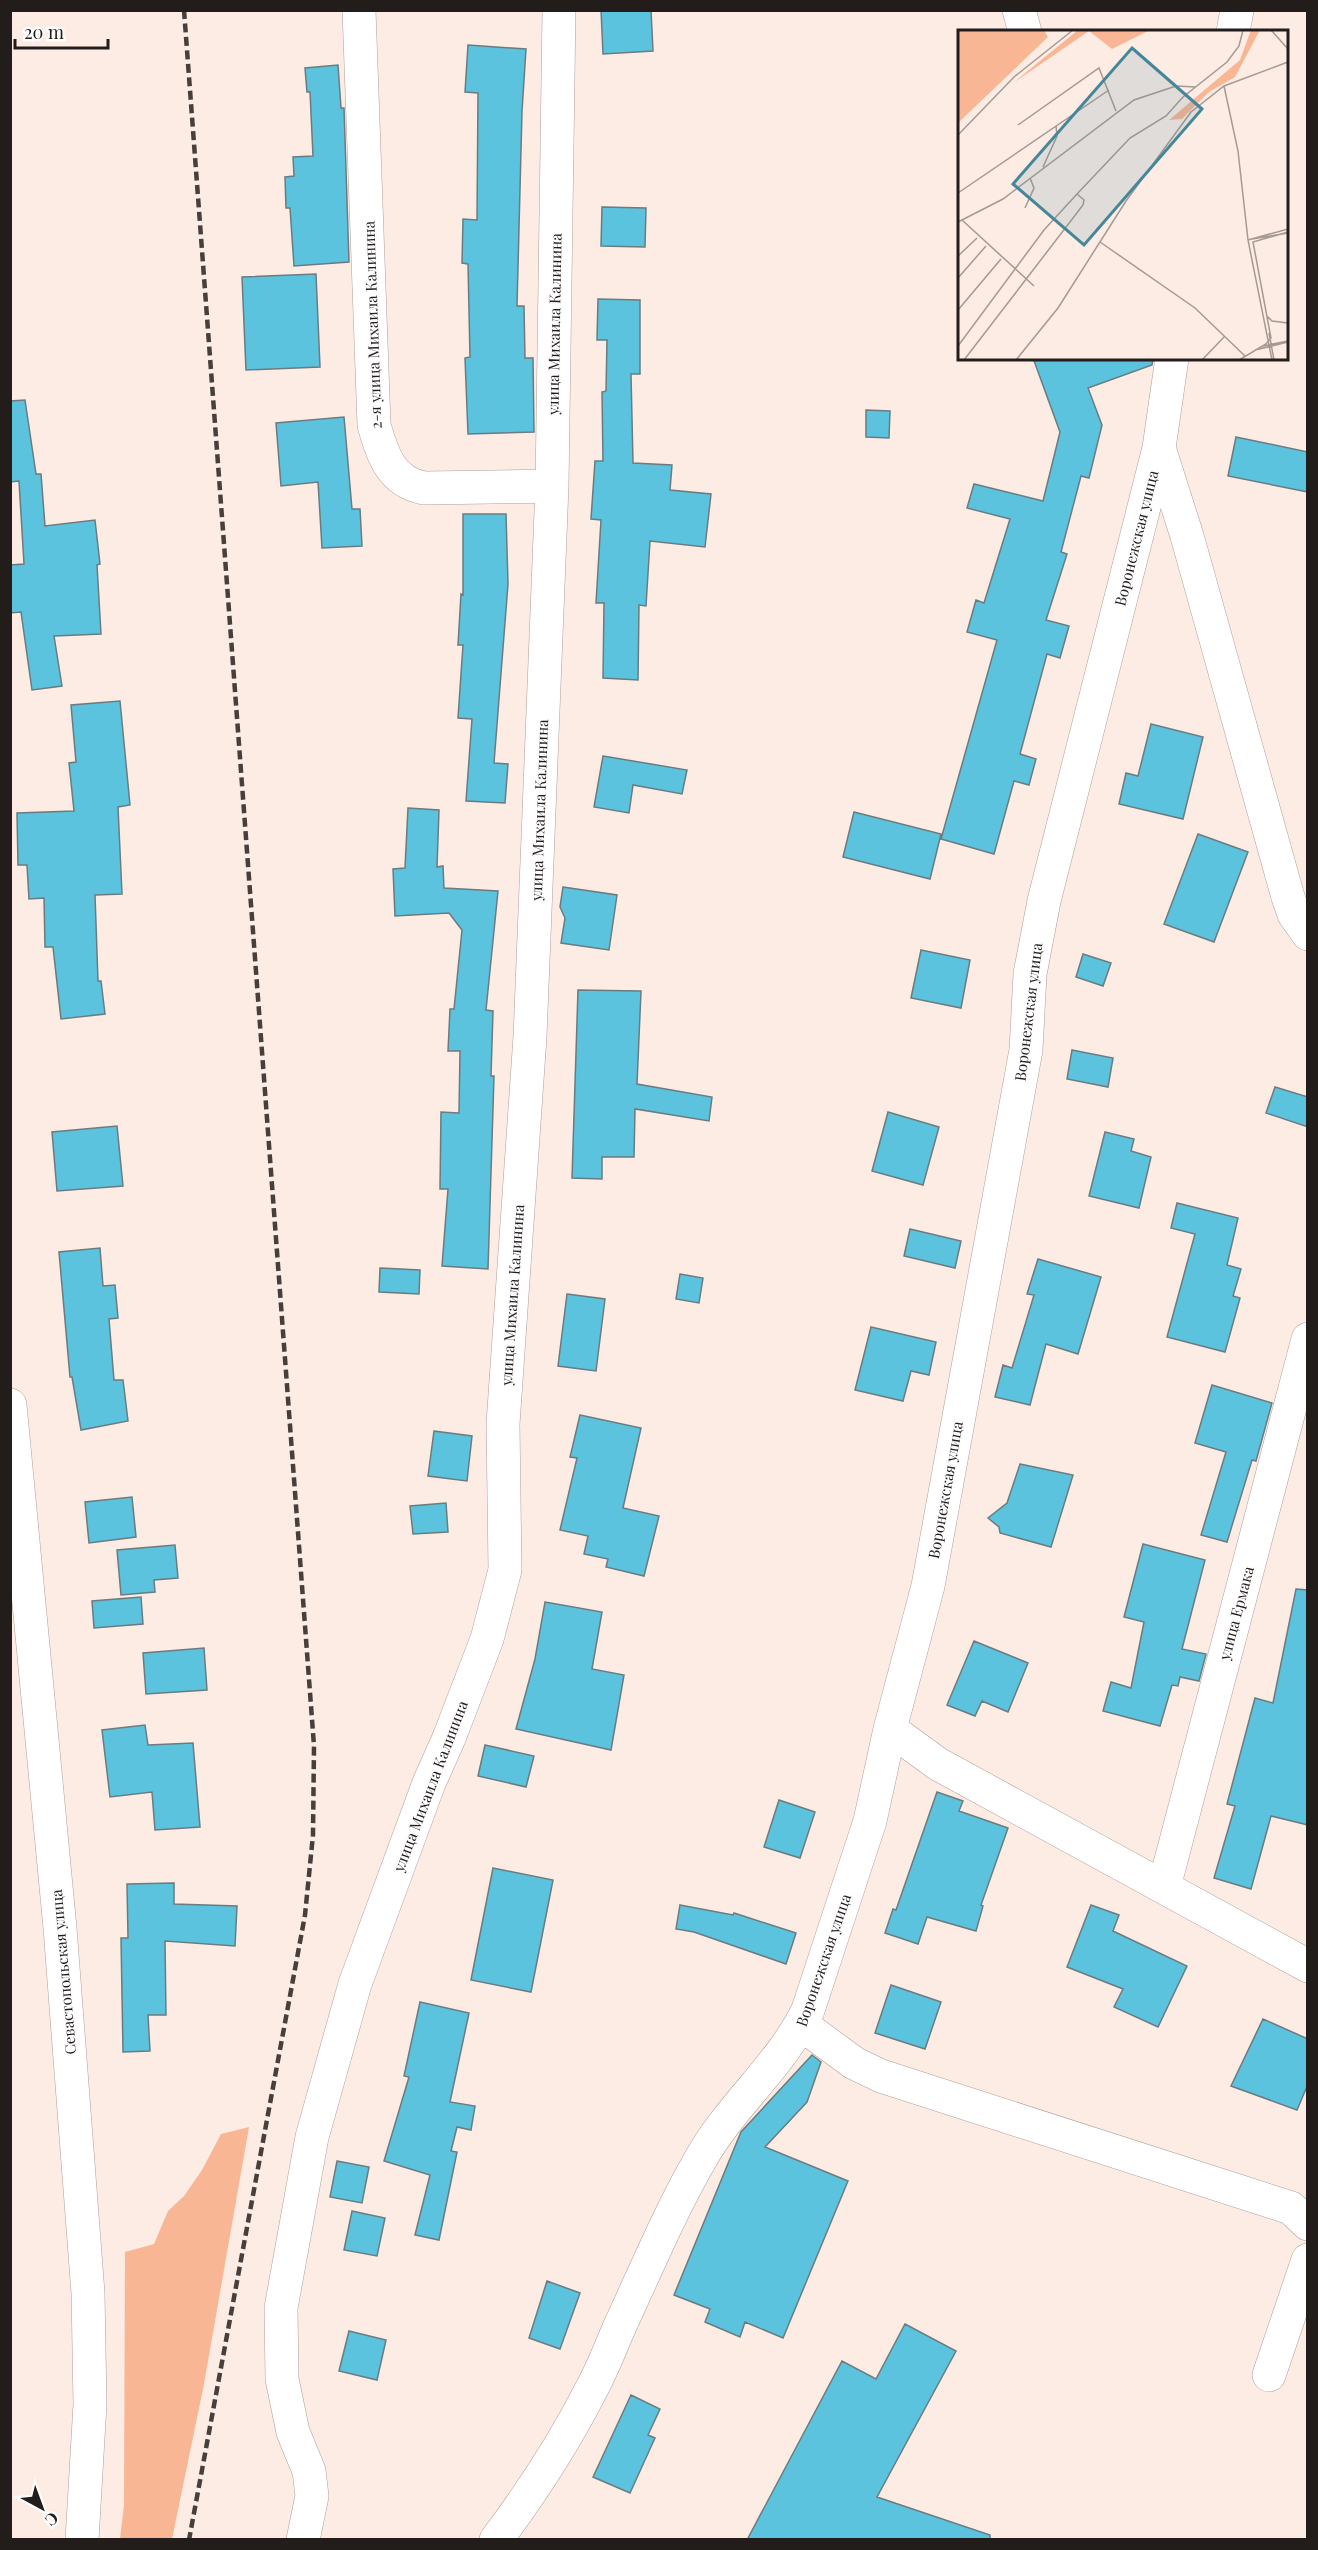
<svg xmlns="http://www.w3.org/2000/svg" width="1318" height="2550" font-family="'Playfair Display',serif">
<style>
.green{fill:#f8b694}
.building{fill:#5bc3dd;stroke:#6b7b7f;stroke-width:1.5}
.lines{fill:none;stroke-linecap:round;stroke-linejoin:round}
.minor-casing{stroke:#ae9f98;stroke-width:34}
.minor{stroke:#fff;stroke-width:33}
.rail{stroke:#463f3c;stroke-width:4.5;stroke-dasharray:9 4.5;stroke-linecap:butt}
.labels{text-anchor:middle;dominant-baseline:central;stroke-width:4.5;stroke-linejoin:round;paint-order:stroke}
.street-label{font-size:15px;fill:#221c1a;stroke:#fdfdfd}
.inset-road{fill:none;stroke:#a59993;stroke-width:1.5}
.view{fill:#458798;fill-opacity:0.15;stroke:#458798;stroke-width:3}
.inset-edge{fill:none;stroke:#221c1a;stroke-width:3}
</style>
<rect width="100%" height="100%" fill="#fcece4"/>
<!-- green -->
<path class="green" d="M 249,2127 L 204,2384 L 172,2539 L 120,2539 L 124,2505 L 125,2252 L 154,2244 L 168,2211 L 184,2196 L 202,2170 L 221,2134 Z"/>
<!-- building -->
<path class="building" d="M 601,10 L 651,10 L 653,51 L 603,54 Z
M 468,45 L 526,49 L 522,111 L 517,306 L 524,306 L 525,358 L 533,358 L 534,432 L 468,434 L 465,358 L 470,357 L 468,264 L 462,263 L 463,219 L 477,220 L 478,93 L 465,92 Z
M 338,65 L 341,108 L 344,108 L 349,262 L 294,266 L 290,208 L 286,208 L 285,177 L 294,176 L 293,157 L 313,156 L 310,92 L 307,92 L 305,68 Z
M 602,207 L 646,208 L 645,247 L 601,246 Z
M 316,274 L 320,367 L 246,370 L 242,277 Z
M 598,299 L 640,300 L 640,374 L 631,374 L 633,463 L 672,465 L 670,490 L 711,494 L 705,547 L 650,541 L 646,606 L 639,605 L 638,680 L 603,678 L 604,603 L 596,603 L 601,520 L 591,519 L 595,461 L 603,461 L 602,392 L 606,391 L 607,340 L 597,340 Z
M 1033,358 L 1153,358 L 1152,365 L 1088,388 L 1102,425 L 1089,478 L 1081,476 L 1061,552 L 1067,554 L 1046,620 L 1069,626 L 1060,658 L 1047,654 L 1020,754 L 1036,759 L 1029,785 L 1014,781 L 994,854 L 941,839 L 997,640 L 967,632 L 976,600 L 984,603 L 1010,519 L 967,508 L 974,484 L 1043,501 L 1060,432 Z
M 25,400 L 36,474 L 41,474 L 45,526 L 95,520 L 100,564 L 97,565 L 101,634 L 54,636 L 62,686 L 32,690 L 21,612 L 10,613 L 10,565 L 24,564 L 19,481 L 10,482 L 10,401 Z
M 866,410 L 890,411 L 889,438 L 866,437 Z
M 344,417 L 352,509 L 360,509 L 362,546 L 322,548 L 318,482 L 281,486 L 276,423 Z
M 1236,437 L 1308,452 L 1308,492 L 1228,476 Z
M 463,514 L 506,514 L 508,584 L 494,763 L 508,764 L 505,803 L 466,801 L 472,719 L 458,718 L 463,645 L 458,645 L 461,594 L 463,595 Z
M 120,701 L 130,805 L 118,807 L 122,894 L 95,895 L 98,981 L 101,981 L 105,1014 L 61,1019 L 53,947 L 45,947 L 44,898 L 29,899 L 27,865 L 18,865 L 17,813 L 74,811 L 69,763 L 76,762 L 71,705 Z
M 1151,724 L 1203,737 L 1183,819 L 1119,804 L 1126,773 L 1138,776 Z
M 603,756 L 687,770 L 682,794 L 633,785 L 629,813 L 594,807 Z
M 408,808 L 439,810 L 437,867 L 443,866 L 444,888 L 498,891 L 486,1010 L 493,1011 L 491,1076 L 494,1076 L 488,1269 L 442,1266 L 448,1189 L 440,1189 L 441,1112 L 459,1113 L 460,1051 L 448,1051 L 450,1009 L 454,1009 L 462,930 L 449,913 L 395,916 L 393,869 L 405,868 Z
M 854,812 L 941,834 L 930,879 L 843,857 Z
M 1198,834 L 1248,852 L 1214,942 L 1164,924 Z
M 563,887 L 617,895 L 609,950 L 561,943 L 565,918 L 560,907 Z
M 921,950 L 970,960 L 961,1008 L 911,998 Z
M 1083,954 L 1111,963 L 1103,986 L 1076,977 Z
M 578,990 L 641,991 L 637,1084 L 712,1097 L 709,1121 L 635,1109 L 634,1157 L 602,1157 L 602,1179 L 572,1178 Z
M 1072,1050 L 1113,1058 L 1108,1087 L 1067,1079 Z
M 1275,1087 L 1308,1097 L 1308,1127 L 1266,1113 Z
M 888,1112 L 939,1127 L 923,1185 L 872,1171 Z
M 117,1126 L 123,1186 L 57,1191 L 52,1132 Z
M 1105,1132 L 1134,1139 L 1131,1151 L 1151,1157 L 1139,1208 L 1089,1196 Z
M 1177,1203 L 1238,1218 L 1227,1265 L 1241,1269 L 1233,1296 L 1240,1298 L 1225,1352 L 1167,1337 L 1195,1234 L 1171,1228 Z
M 910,1229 L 961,1241 L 955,1268 L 904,1256 Z
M 100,1248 L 103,1286 L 115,1285 L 118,1318 L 109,1319 L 114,1380 L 123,1380 L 128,1421 L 81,1430 L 72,1377 L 70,1377 L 59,1252 Z
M 1038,1259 L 1101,1277 L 1078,1354 L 1046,1344 L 1030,1405 L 995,1397 L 1003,1365 L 1012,1368 L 1034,1295 L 1027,1294 Z
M 380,1268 L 420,1270 L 419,1294 L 379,1292 Z
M 680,1274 L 703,1278 L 699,1303 L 676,1299 Z
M 567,1294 L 605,1299 L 596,1371 L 558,1366 Z
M 871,1327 L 936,1342 L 929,1375 L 911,1371 L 903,1401 L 855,1390 Z
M 1212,1385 L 1272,1403 L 1256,1461 L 1252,1460 L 1227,1542 L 1201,1535 L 1226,1452 L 1195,1443 Z
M 580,1415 L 641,1428 L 623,1508 L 659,1516 L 644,1576 L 606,1567 L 608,1559 L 584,1554 L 588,1536 L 560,1530 L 577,1458 L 570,1457 Z
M 434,1431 L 472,1436 L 467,1481 L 428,1476 Z
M 1020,1464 L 1073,1475 L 1051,1547 L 1000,1533 L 999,1527 L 988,1518 L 1007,1503 Z
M 132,1497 L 136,1537 L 89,1543 L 85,1502 Z
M 446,1503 L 448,1532 L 413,1534 L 410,1506 Z
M 1143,1544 L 1205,1560 L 1182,1649 L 1206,1654 L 1199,1681 L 1180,1677 L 1178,1686 L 1172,1685 L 1160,1726 L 1103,1711 L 1111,1682 L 1131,1688 L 1144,1622 L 1124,1617 Z
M 175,1545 L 178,1578 L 154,1580 L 155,1592 L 121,1595 L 117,1550 Z
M 1296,1589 L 1308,1590 L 1308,1825 L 1271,1816 L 1251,1889 L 1214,1878 L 1235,1806 L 1227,1804 L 1255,1698 L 1273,1703 Z
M 141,1597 L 143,1624 L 94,1628 L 92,1601 Z
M 545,1602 L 602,1612 L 592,1669 L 624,1675 L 611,1750 L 516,1729 L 535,1659 Z
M 974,1641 L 1028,1663 L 1008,1712 L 982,1701 L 975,1716 L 947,1705 Z
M 204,1648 L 207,1690 L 146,1694 L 143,1653 Z
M 145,1725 L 148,1745 L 193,1743 L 200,1827 L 155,1830 L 152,1792 L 110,1797 L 102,1730 Z
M 485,1745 L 534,1756 L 526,1787 L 478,1776 Z
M 937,1792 L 963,1801 L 959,1811 L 1008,1828 L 981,1905 L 983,1906 L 976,1931 L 927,1917 L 918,1944 L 885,1933 L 893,1909 L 896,1910 Z
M 779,1800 L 815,1812 L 800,1858 L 764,1847 Z
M 493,1868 L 553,1880 L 531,1992 L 471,1980 Z
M 174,1883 L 174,1904 L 237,1906 L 235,1946 L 165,1941 L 166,2015 L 148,2015 L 150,2051 L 123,2052 L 121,1938 L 128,1938 L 127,1884 Z
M 680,1905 L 733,1915 L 734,1913 L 796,1933 L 786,1964 L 694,1932 L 676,1929 Z
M 1091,1905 L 1119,1915 L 1113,1931 L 1187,1966 L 1158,2027 L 1114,2007 L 1123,1989 L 1067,1967 Z
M 891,1985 L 941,2002 L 925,2049 L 875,2033 Z
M 420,2002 L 469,2013 L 450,2102 L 475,2106 L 471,2130 L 457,2127 L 451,2151 L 457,2152 L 439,2240 L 415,2235 L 430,2175 L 384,2161 L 409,2077 L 404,2076 Z
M 1263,2019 L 1308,2039 L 1308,2084 L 1297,2110 L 1231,2086 Z
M 812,2055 L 821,2062 L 807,2102 L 765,2147 L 848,2181 L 783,2338 L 745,2322 L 740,2337 L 705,2322 L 710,2309 L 674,2295 L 741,2132 Z
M 337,2161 L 369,2167 L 362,2203 L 330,2197 Z
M 352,2211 L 385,2218 L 377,2256 L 344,2250 Z
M 547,2281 L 580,2293 L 560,2349 L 529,2338 Z
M 905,2324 L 956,2351 L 877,2497 L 990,2535 L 990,2540 L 747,2540 L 842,2361 L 876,2379 Z
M 349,2331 L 386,2340 L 377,2380 L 339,2371 Z
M 631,2395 L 660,2409 L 648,2435 L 655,2438 L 630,2493 L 593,2477 Z"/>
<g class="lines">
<defs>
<path id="minor" d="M 359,10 L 374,425 C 382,454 391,482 424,488 L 552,486
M 1019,10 L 1025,32
M 1233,32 L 1237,10
M 1159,448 L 1187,536 L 1288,897 L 1294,914 L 1308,934
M 10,1405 L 60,1928 L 88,2293 L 90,2404 L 82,2540
M 890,1729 L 938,1764 L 1308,1966
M 1164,1887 L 1308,1339
M 801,2024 L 854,2063 L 881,2076 L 1291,2208 L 1308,2224
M 1269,2375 L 1308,2260
M 303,2540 L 312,2496 L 309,2471 L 293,2432 L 282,2379 L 281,2308 L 312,2137 L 355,1984 L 429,1783 L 449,1738 L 487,1639 L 505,1570 L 503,1424 L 530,1037 L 552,486 L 559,10
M 496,2540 C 532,2492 564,2443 591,2390 C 602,2370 610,2349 619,2328 C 645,2272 669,2214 700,2160 C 730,2106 781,2066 808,2010 L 870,1821 L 890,1729 L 928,1586 L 1026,1050 L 1030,974 L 1044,901 L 1159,448 L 1172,358"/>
</defs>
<!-- minor casing -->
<use href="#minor" class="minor-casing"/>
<!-- minor -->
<use href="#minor" class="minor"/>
<!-- rail -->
<path class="rail" d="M 184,10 L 314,1746 L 313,1835 L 305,1915 L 189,2540"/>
</g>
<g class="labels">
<!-- street labels -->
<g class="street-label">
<text transform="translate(554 324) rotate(-89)">улица Михаила Калинина</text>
<text transform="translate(372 325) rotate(-92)">2-я улица Михаила Калинина</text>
<text transform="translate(1136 538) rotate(-76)">Воронежская улица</text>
<text transform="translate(539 810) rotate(-88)">улица Михаила Калинина</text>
<text transform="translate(1028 1012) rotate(-83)">Воронежская улица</text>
<text transform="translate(512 1295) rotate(-86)">улица Михаила Калинина</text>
<text transform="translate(945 1490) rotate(-80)">Воронежская улица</text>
<text transform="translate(1236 1613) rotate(-75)">улица Ермака</text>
<text transform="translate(430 1786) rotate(-69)">улица Михаила Калинина</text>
<text transform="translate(823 1960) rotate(-71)">Воронежская улица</text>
<text transform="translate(63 1972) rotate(-95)">Севастопольская улица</text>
</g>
</g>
<!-- overview -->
<g transform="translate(958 30)">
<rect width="330" height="330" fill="#fcece4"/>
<path d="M 0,0 L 86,0 L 90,7 L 0,93 ZM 120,0 L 192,0 L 154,19 L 131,1 L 55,53 ZM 293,0 L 302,0 L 277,47 L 251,62 L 224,89 L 211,90 L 282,30 Z" fill="#f8b694"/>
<path class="inset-road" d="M 313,0 L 330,19M 266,56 L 280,121 L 290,210 L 314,330M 60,95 L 141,38 L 158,81M 0,105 L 56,47 L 115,0M 85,137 L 99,106 L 98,96M 0,163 L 151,60M 67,178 L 76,158 L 72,148M 4,190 L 76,256M 0,192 L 45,169 L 176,70 L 218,56 L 238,57M 294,209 L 330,203M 290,210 L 330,199M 142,212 L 237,278 L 287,326M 0,226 L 19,208M 0,248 L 28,216M 0,280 L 43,229M 308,285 L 314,291 L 330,293M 311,303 L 316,330M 0,316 L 86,200 L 119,164 L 172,108 L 208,86 L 225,67 L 269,32 L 281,16 L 285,0M 305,316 L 330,311M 297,320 L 330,312M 6,330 L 125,175 L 126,170 L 119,164M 58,330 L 100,278 L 168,171 L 233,82 L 266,56 L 330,32M 244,330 L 267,306M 281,330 L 308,314 L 313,308 L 295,212 L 330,202"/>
<path class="view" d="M 174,18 L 244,79 L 126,215 L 55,154 Z"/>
<rect width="330" height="330" class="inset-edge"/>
</g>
<!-- border -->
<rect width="1318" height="2550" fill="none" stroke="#221c1a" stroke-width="24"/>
<!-- north arrow -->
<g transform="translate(42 2508) rotate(139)" stroke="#fdfdfd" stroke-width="4.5" paint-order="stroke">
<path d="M0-4.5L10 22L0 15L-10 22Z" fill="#221c1a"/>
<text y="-9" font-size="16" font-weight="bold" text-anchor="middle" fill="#221c1a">С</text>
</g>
<!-- scale -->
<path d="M15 39v9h93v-9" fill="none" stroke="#221c1a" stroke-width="3"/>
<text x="24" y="39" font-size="18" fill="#221c1a" stroke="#fdfdfd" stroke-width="4.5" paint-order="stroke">20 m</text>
</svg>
